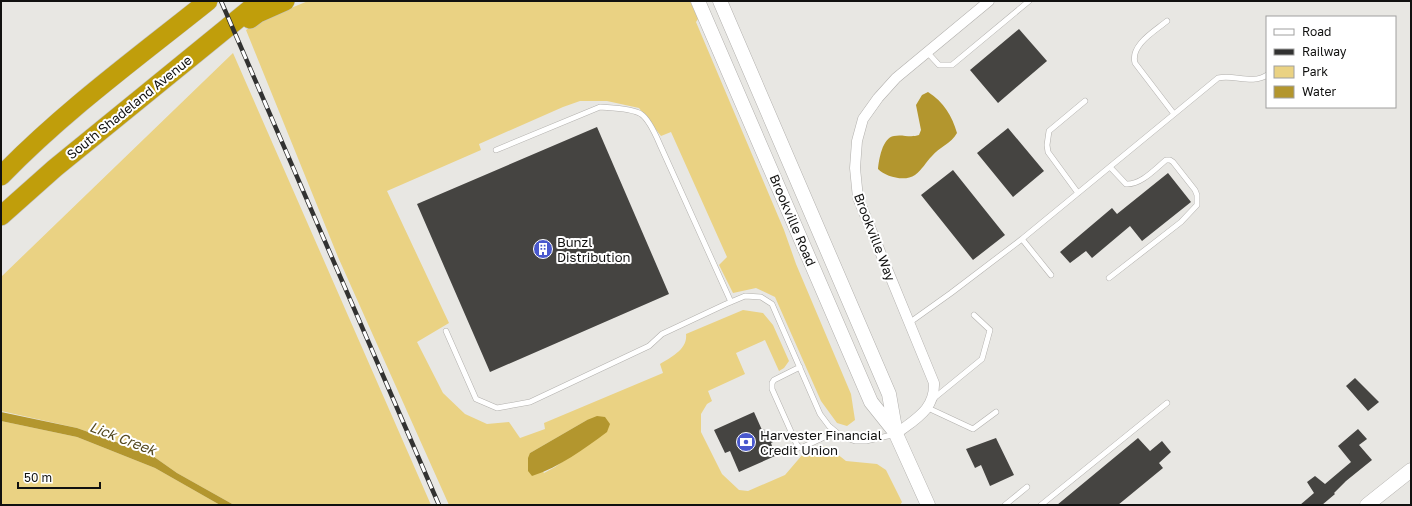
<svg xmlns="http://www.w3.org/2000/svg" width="1412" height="506" font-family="'Golos Text',sans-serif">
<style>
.green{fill:#ead283;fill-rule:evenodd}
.water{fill:#b3962e}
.building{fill:#454441}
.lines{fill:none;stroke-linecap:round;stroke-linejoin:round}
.lane-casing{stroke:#b2b0ad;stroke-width:6}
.street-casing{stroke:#b2b0ad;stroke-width:11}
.secondary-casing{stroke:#b2b0ad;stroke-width:15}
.highway-casing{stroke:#c1c1c1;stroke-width:20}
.lane{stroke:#fff;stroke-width:5}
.street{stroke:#fff;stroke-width:10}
.secondary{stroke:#fff;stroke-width:14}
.highway{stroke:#c09e0b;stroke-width:19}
.rail-casing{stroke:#323231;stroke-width:4.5}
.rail{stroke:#fff;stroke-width:3;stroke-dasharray:9;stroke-linecap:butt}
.labels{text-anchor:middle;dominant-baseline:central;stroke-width:4;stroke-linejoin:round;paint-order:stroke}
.street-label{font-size:13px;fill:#111110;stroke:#fff}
.poi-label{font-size:13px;fill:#111110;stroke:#fff;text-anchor:start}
.water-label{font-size:14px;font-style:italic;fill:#54481f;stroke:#fff}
</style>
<rect width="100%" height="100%" fill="#e8e7e3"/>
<!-- green -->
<path class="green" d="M 308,1 L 690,1 L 698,19 L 696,22 L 784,230 L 796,264 L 851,394 L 855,420 L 847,426 L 837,423 L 821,401 L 775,297 L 756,288 L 733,293 L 719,265 L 727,257 L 671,132 L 661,136 L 639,108 L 607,101 L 580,101 L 563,107 L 479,144 L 481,150 L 387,191 L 449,323 L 417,342 L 443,393 L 465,414 L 487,424 L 509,422 L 520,438 L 545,429 L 544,423 L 663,373 L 660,364 C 671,357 688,349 686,334 L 743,310 L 763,313 L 773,325 L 789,361 L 784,368 L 779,371 L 765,340 L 736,353 L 745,374 L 708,391 L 712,401 L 707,404 L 701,414 L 701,432 L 722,474 L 739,490 L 748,491 L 785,475 L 803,454 L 814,447 L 827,446 L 846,461 L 877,464 L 886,470 L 902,502 L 900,505 L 449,505 L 338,257 L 246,30 L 262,20 ZM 587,420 L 607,431 L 555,467 L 544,473 L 530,453 Z
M 233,53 L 431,505 L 234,505 L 177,473 L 150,454 L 77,428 L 1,411 L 1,277 Z
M 1,421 L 77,437 L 155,468 L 220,505 L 1,505 Z"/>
<!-- water -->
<path class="water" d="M 928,92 C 944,102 952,116 957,133 C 951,144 939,147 932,156 C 926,162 922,170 915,175 C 905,182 886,177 878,169 C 879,160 882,138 894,136 C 902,134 910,138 919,135 L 921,130 L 916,105 L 922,95 Z
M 1,412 L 77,428 L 150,454 L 177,473 L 234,505 L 220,505 L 155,468 L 77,437 L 1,421 Z
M 597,416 L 605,417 L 610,424 L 607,432 C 584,449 560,467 532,476 L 528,471 L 528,458 L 530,453 L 587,420 Z"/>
<!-- building -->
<path class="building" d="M 1019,29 L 1047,61 L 998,103 L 970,70 Z
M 597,127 L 669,294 L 490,372 L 417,204 Z
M 1008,128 L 1044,171 L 1013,197 L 977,153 Z
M 953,170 L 1005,235 L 973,260 L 921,195 Z
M 1168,173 L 1191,202 L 1142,241 L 1130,226 L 1092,258 L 1086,251 L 1070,263 L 1060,252 L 1112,208 L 1117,214 Z
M 1355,378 L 1379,402 L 1368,411 L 1346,386 Z
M 754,412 L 762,430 L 764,429 L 765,433 L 768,432 L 773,442 L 771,443 L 772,446 L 770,447 L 775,456 L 739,472 L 730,451 L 725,453 L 714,430 Z
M 1358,429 L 1367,439 L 1359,445 L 1372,460 L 1346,481 L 1334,493 L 1335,494 L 1322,505 L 1300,505 L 1314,493 L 1307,482 L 1315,476 L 1325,484 L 1351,462 L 1338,446 Z
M 996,438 L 1014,475 L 990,486 L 981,465 L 975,468 L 966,449 Z
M 1138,438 L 1150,451 L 1162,441 L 1171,452 L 1159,463 L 1163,468 L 1118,505 L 1057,505 Z"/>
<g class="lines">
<defs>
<path id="lane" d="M 1167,21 C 1155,31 1130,45 1135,63 L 1174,114
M 927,52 L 939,65 L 952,65 L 1029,1
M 496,150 L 600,107 C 611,108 631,108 641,114 C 650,120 657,138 661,147 L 731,302
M 1078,193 L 1048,152 L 1047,145 L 1049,131 L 1085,101
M 1022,239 L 1218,78 C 1234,74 1252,85 1267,75
M 1109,278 L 1181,222 L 1197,205 L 1197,195 L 1195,190 L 1173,162 L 1170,160 L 1166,160 C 1155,169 1141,185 1126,184 L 1110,167
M 909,323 L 951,293 L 1022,239 L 1051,275
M 446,331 L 476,399 L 497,408 L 530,402 L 649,346 L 662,334 L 726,304 L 745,296 L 761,297 L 772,304 L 820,414 L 829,426 L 841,436 L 855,441 L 866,441 L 896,434
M 800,367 L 774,380 L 772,383 L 772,389 L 797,445 L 801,448 L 835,432
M 933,399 L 982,359 L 990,330 L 974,315
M 928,408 L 973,429 L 996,412
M 1005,505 L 1027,487
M 1041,505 L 1167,403"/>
<path id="street" d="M 896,434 C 915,419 935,410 934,383 L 858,198 L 855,168 L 857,141 L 863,119 L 878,98 L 896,78 L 989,1"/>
<path id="secondary" d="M 698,1 L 871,402 L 895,432
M 720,1 L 889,394 L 896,434 L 928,505
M 1367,505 L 1411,470"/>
<path id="highway" d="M 250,19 L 258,13 L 285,1
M 1,176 C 64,111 138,57 208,1
M 1,216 L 55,168 L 260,1"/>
</defs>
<!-- lane casing -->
<use href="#lane" class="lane-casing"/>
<!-- street casing -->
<use href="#street" class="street-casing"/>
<!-- secondary casing -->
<use href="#secondary" class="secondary-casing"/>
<!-- highway casing -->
<use href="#highway" class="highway-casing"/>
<!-- lane -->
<use href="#lane" class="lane"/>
<!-- street -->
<use href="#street" class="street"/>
<!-- secondary -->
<use href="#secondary" class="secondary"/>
<!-- highway -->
<use href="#highway" class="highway"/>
<defs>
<path id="rail" d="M 221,1 L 439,505"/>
</defs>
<!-- rail casing -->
<use href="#rail" class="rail-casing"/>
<!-- rail -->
<use href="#rail" class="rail"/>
</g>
<!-- icons -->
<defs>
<symbol id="building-disc" viewBox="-11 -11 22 22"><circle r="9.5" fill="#4958cd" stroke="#fff"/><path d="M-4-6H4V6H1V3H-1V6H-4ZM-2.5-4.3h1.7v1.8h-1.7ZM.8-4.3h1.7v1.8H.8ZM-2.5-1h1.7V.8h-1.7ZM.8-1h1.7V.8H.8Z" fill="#fff"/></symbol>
<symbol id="bank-disc" viewBox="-11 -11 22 22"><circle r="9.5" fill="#4958cd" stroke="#fff"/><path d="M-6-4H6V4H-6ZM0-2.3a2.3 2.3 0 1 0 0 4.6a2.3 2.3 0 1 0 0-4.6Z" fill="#fff"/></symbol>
</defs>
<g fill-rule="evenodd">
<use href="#building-disc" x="532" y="238" width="22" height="22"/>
<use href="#bank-disc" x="735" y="431" width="22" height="22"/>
</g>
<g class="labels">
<!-- street labels -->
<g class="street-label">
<text transform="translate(129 107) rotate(-39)">South Shadeland Avenue</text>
<text transform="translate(793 220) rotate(67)">Brookville Road</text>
<text transform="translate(875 237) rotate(69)">Brookville Way</text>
</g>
<!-- poi labels -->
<g class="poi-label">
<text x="557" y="242">Bunzl<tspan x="557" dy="15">Distribution</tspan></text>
<text x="760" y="435">Harvester Financial<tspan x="760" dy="15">Credit Union</tspan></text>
</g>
<!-- water labels -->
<g class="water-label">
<text transform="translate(123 438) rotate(21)">Lick Creek</text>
</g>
</g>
<!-- border -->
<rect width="1412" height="506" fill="none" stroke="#111110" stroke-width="4"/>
<!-- legend -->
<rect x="1266" y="16" width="130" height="92" fill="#ffffff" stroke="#a0a09f"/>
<rect x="1274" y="29" width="20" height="6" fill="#ffffff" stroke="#a0a09f"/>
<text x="1302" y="36" font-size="12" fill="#111110">Road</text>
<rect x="1274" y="49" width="20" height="6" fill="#323231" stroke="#a0a09f"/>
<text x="1302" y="56" font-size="12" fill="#111110">Railway</text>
<rect x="1274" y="66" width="20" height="12" fill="#ead283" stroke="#a0a09f"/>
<text x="1302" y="76" font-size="12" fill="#111110">Park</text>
<rect x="1274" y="86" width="20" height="12" fill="#b3962e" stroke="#a0a09f"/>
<text x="1302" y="96" font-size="12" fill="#111110">Water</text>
<!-- scale -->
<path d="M18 482v6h82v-6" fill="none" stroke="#111110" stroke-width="2"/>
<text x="24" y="482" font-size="12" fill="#111110" stroke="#ffffff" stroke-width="3" paint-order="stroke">50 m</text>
</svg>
